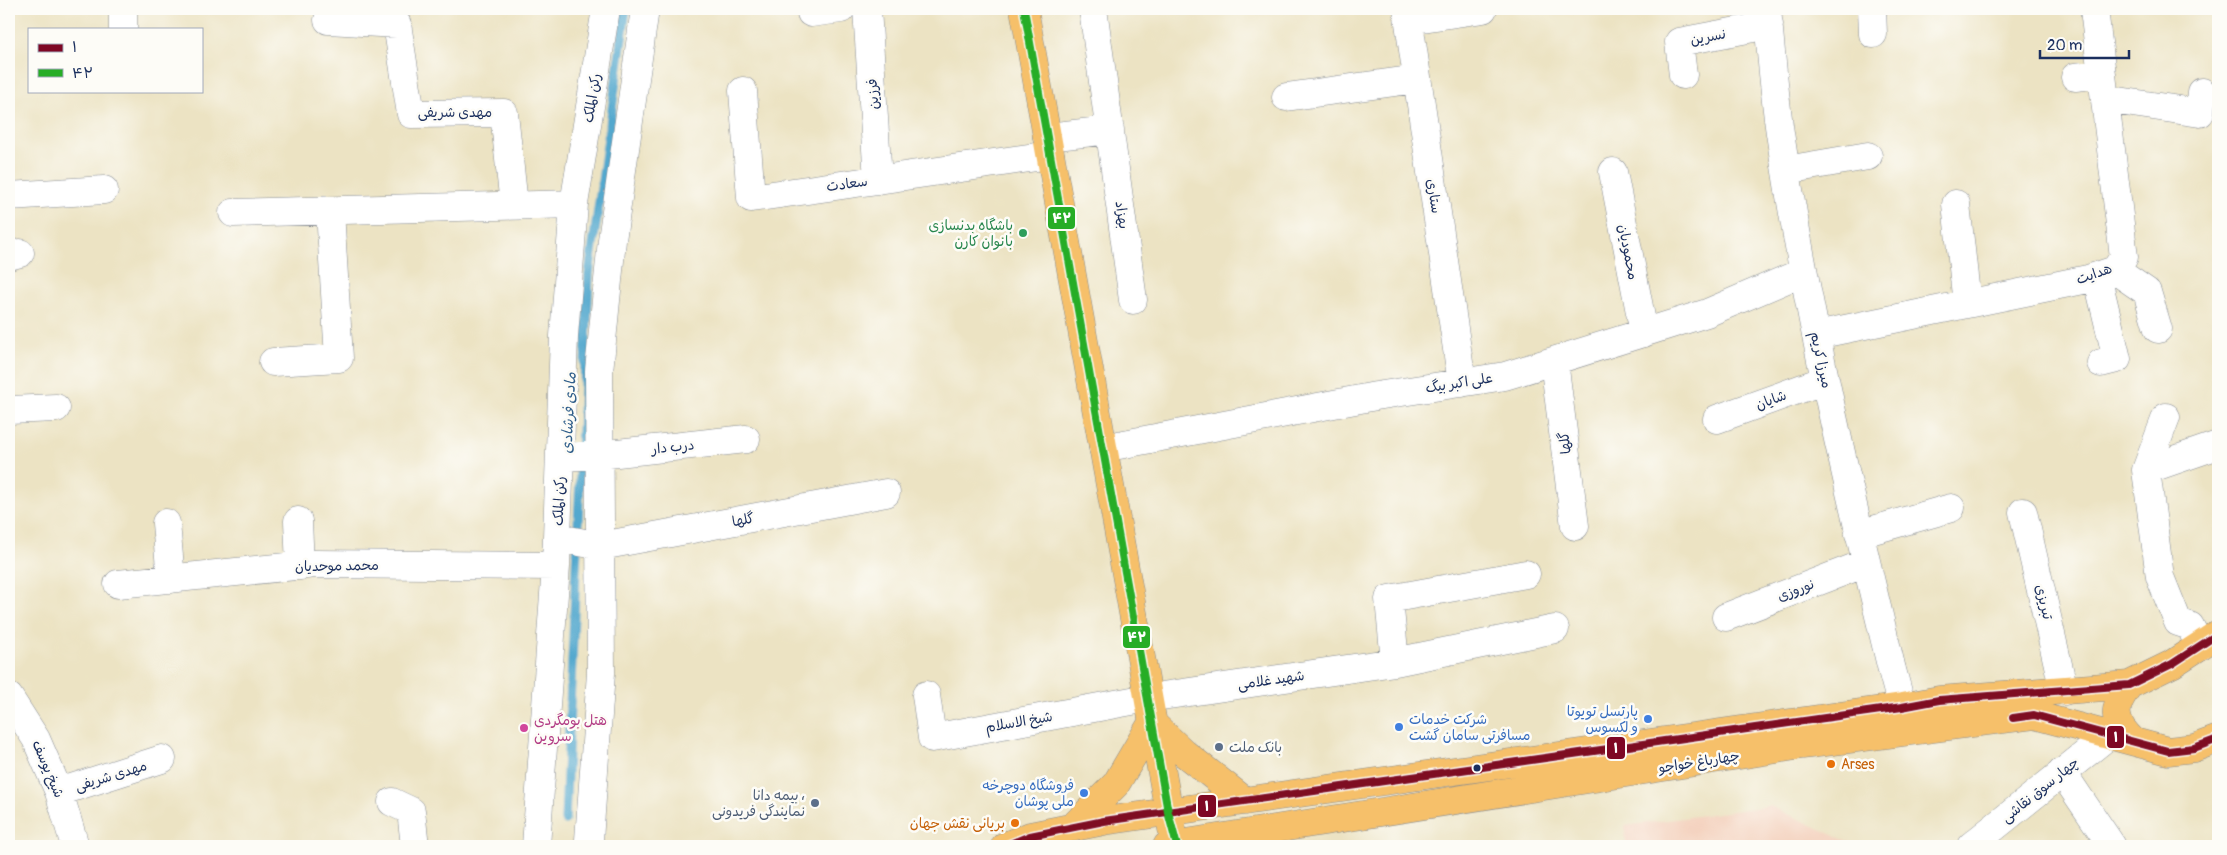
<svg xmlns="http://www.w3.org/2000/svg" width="2227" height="855" font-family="Pangolin,'Playpen Sans Arabic',sans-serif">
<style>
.built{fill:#f4d3c0}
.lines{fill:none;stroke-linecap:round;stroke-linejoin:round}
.stream{stroke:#52a8ce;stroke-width:9}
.minor-casing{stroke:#848990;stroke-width:29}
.major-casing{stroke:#848990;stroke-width:29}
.minor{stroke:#fff;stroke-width:28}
.major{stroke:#f6c06b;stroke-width:28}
.bus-1-casing{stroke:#fdfcf7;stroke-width:11}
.bus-2-casing{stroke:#fdfcf7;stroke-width:11}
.bus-1{stroke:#7e0724;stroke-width:8}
.bus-2{stroke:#27ad26;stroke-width:8}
.leisure-dot{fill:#2e9e5b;stroke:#fdfcf7;stroke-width:2}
.shop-dot{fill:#3f7fe0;stroke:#fdfcf7;stroke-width:2}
.hotel-dot{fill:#d1479c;stroke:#fdfcf7;stroke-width:2}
.service-dot{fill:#5c6f8a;stroke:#fdfcf7;stroke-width:2}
.food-dot{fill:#e8710a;stroke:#fdfcf7;stroke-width:2}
.bus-dot{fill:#1b2f5e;stroke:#fdfcf7;stroke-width:2}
.labels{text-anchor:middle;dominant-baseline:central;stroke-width:5;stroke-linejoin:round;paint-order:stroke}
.street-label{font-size:14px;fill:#1b2f5e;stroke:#fdfcf7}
.leisure-label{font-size:14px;fill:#27864d;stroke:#fdfcf7;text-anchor:end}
.shop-label{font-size:14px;fill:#366cbe;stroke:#fdfcf7;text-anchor:end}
.hotel-label{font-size:14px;fill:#b23c85;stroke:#fdfcf7;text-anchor:start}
.service-label{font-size:14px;fill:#4e5e75;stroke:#fdfcf7;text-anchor:start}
.food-label{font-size:14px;fill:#c56008;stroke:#fdfcf7;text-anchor:start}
.water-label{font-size:15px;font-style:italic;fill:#315f8b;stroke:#fdfcf7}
.line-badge{stroke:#fdfcf7;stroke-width:2}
.badge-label{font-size:14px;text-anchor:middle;font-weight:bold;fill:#fff}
</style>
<rect width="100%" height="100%" fill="#fdfcf7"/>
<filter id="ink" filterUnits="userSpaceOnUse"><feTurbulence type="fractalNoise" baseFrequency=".02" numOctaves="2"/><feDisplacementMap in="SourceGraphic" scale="10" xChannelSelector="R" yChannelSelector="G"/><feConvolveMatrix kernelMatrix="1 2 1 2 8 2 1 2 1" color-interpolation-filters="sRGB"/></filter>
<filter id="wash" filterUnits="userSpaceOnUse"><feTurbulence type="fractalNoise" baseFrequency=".0096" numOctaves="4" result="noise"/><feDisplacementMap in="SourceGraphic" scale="20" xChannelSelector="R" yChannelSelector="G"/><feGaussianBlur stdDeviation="1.12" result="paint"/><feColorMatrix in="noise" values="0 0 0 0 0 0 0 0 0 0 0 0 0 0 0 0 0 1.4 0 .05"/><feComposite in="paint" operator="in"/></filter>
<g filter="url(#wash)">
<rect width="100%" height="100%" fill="#ece3c3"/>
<!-- built -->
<path class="built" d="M 1770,806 L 1857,846 L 1626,846 L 1625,826 Z"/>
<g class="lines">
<!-- stream -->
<path class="stream" d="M 565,820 L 589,274 L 626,9"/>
</g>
</g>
<g filter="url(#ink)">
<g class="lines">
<defs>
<path id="minor" d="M 867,9 L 878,180
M 1093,9 L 1133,300
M 1407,9 L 1462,383
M 1767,9 C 1771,50 1774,92 1780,133 C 1807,314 1849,492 1892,670 L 1902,707
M 1872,9 L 1873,34
M 811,13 L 841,9
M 328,20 L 397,24 L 411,114 L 504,113 L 514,205
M 1409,20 L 1483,9
M 123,29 L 123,9
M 1683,75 L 1679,42 L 1769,25
M 2075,77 L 2102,74
M 743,91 L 751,198 L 1050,155
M 1286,97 L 1417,79
M 2105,99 L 2200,113 L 2202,92
M 1047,137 L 1110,130
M 1786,170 L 1868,156
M 1613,172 L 1644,333
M 9,196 L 104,190
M 1956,204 L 1967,304
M 233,213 L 574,204
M 9,256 L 20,253
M 2115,270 L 2147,292 L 2158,329
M 2097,276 L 2117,359 L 2101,363
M 1816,335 L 2088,279 L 2115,270 L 2124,257 L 2094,9
M 1554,361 L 1575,526
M 273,362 L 339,358 L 330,211
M 9,410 L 56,408
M 2166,417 L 2146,470 L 2218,445
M 1717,419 L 1825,380
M 1103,448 L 1376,396 L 1505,376 L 1707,313 L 1803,272
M 560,457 L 599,455 L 746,439
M 2146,470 L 2160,577 L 2178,622 L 2190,626 L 2200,646
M 2023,512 L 2064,691
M 298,521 L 300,566
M 166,523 L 171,579
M 1859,534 L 1951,508
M 558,538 L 601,546 L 886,493
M 118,584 L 315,564 L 556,566
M 1726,617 L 1866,563
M 1395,662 L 1389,599 L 1526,574
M 926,695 L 932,738 L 1148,698 L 1395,662 L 1555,629
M 9,697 L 36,739 L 59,792 L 75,846
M 2062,772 L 2112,846
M 59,792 L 162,759
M 392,802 L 411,811 L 415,846
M 589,840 L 601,673 L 599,371 L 612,240 L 645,9
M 536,846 L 556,566 L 564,336 L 574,204 L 606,9
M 1971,846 L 2109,735"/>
<path id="major" d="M 1024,9 L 1172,829
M 2129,685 C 2112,708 2112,721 2133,741
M 1075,825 L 1116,784 L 1152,723 L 1184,753 L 1245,801
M 1005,846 L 1030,836 L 1104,821 L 1902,707 L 1939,700 L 2129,685 L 2172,664 L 2218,634
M 1167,846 L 1802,745 L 2034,715 L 2168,751 L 2194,748 L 2218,739"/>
</defs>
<!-- minor casing -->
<use href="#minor" class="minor-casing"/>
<!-- major casing -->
<use href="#major" class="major-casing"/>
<!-- minor -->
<use href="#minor" class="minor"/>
<!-- major -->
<use href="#major" class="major"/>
<defs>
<path id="bus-1" d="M 2013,718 L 2034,715 L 2168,751 L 2194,748 L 2218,739
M 1005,846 L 1030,836 L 1104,821 L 1902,707 L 1939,700 L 2129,685 L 2172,664 L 2218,634"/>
<path id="bus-2" d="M 1024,9 L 1168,812 L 1177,846"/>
</defs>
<!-- bus-1 casing -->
<use href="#bus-1" class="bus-1-casing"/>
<!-- bus-2 casing -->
<use href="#bus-2" class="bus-2-casing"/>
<!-- bus-1 -->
<use href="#bus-1" class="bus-1"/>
<!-- bus-2 -->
<use href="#bus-2" class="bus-2"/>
</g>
</g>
<!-- markers -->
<circle class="leisure-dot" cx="1023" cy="233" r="5"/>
<g class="shop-dot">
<circle cx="1648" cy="719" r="5"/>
<circle cx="1399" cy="727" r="5"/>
<circle cx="1084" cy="793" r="5"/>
</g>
<circle class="hotel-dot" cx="524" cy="728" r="5"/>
<g class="service-dot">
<circle cx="1219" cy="747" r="5"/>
<circle cx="815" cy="803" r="5"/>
</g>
<g class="food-dot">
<circle cx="1831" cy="764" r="5"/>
<circle cx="1015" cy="823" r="5"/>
</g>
<circle class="bus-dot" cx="1477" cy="768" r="4.5"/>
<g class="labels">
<!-- street labels -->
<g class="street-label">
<text transform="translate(1708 37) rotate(-11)">نسرین</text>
<text transform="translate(873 94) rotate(-94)">فرزین</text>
<text transform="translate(592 98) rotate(-81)">رکن الملک</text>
<text x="455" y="112">مهدی شریفی</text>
<text transform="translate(847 184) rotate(-8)">سعادت</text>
<text transform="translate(1434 196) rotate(82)">ستاری</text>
<text transform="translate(1122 215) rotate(82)">بهزاد</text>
<text transform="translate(1628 252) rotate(79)">محمودیان</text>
<text transform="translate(2094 274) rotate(-20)">هدایت</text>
<text transform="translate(1821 360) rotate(78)">میرزا کریم</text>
<text transform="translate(1459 383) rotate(-9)">علی اکبر بیگ</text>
<text transform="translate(1771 400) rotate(-20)">شایان</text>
<text transform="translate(1565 443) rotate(-97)">گلها</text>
<text transform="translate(673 447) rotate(-6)">درب دار</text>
<text transform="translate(559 501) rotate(-88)">رکن الملک</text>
<text transform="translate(743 520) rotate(-11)">گلها</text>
<text transform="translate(337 566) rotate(-1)">محمد موحدیان</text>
<text transform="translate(1796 590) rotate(-21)">نوروزی</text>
<text transform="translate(2044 602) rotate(77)">تبریزی</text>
<text transform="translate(1271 680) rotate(-8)">شهید غلامی</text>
<text transform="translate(1019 722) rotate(-10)">شیخ الاسلام</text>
<text transform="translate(1699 762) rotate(-9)">چهارباغ خواجو</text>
<text transform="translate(48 769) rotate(67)">شیخ یوسف</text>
<text transform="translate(111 776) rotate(-17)">مهدی شریفی</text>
<text transform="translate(2040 790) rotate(-39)">چهار سوق نقاشی</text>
</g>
<!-- leisure labels -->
<g class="leisure-label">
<text x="1013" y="225">باشگاه بدنسازی<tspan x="1013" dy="16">بانوان کارن</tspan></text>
</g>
<!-- shop labels -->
<g class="shop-label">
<text x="1638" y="711">پارتسل تویوتا<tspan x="1638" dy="16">و لکسوس</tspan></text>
<text x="1409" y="719" text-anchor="start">شرکت خدمات<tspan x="1409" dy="16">مسافرتی سامان گشت</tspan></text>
<text x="1074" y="785">فروشگاه دوچرخه<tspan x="1074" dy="16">ملی پوشان</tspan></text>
</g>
<!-- hotel labels -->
<g class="hotel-label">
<text x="534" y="720">هتل بومگردی<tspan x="534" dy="16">سروین</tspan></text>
</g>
<!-- service labels -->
<g class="service-label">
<text x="1229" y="747">بانک ملت</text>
<text x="805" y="795" text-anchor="end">بیمه دانا ،<tspan x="805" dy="16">نمایندگی فریدونی</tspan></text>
</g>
<!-- food labels -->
<g class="food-label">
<text x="1841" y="764">Arses</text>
<text x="1005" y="823" text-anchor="end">بریانی نقش جهان</text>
</g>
<!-- water labels -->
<g class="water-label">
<text transform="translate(569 413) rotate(-87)">مادی فرشادی</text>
</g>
</g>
<g class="line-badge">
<rect x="1047" y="206" width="29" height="24" rx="5" fill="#27ad26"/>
<rect x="1122" y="625" width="29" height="24" rx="5" fill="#27ad26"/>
<rect x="2106" y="725" width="19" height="24" rx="5" fill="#7e0724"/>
<rect x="1606" y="736" width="20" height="24" rx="5" fill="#7e0724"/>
<rect x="1197" y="794" width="20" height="24" rx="5" fill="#7e0724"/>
</g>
<g class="badge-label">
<text x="1062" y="223">۴۲</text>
<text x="1137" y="642">۴۲</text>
<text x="2116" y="742">۱</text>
<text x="1616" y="753">۱</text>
<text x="1207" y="811">۱</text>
</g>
<!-- margin -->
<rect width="2227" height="855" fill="none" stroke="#fdfcf7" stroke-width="30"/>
<!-- legend -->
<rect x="28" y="28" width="175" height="65" fill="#fdfcf7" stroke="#a3aaba"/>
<rect x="38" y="44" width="25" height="8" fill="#7e0724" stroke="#a3aaba"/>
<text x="72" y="52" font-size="15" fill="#1b2f5e">۱</text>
<rect x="38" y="69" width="25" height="8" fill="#27ad26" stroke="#a3aaba"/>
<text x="72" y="78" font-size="15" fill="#1b2f5e">۴۲</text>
<!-- scale -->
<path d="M2040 50v8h89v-8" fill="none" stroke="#1b2f5e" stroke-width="2.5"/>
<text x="2047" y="50" font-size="15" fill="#1b2f5e" stroke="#fdfcf7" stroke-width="4" paint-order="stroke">20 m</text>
</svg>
